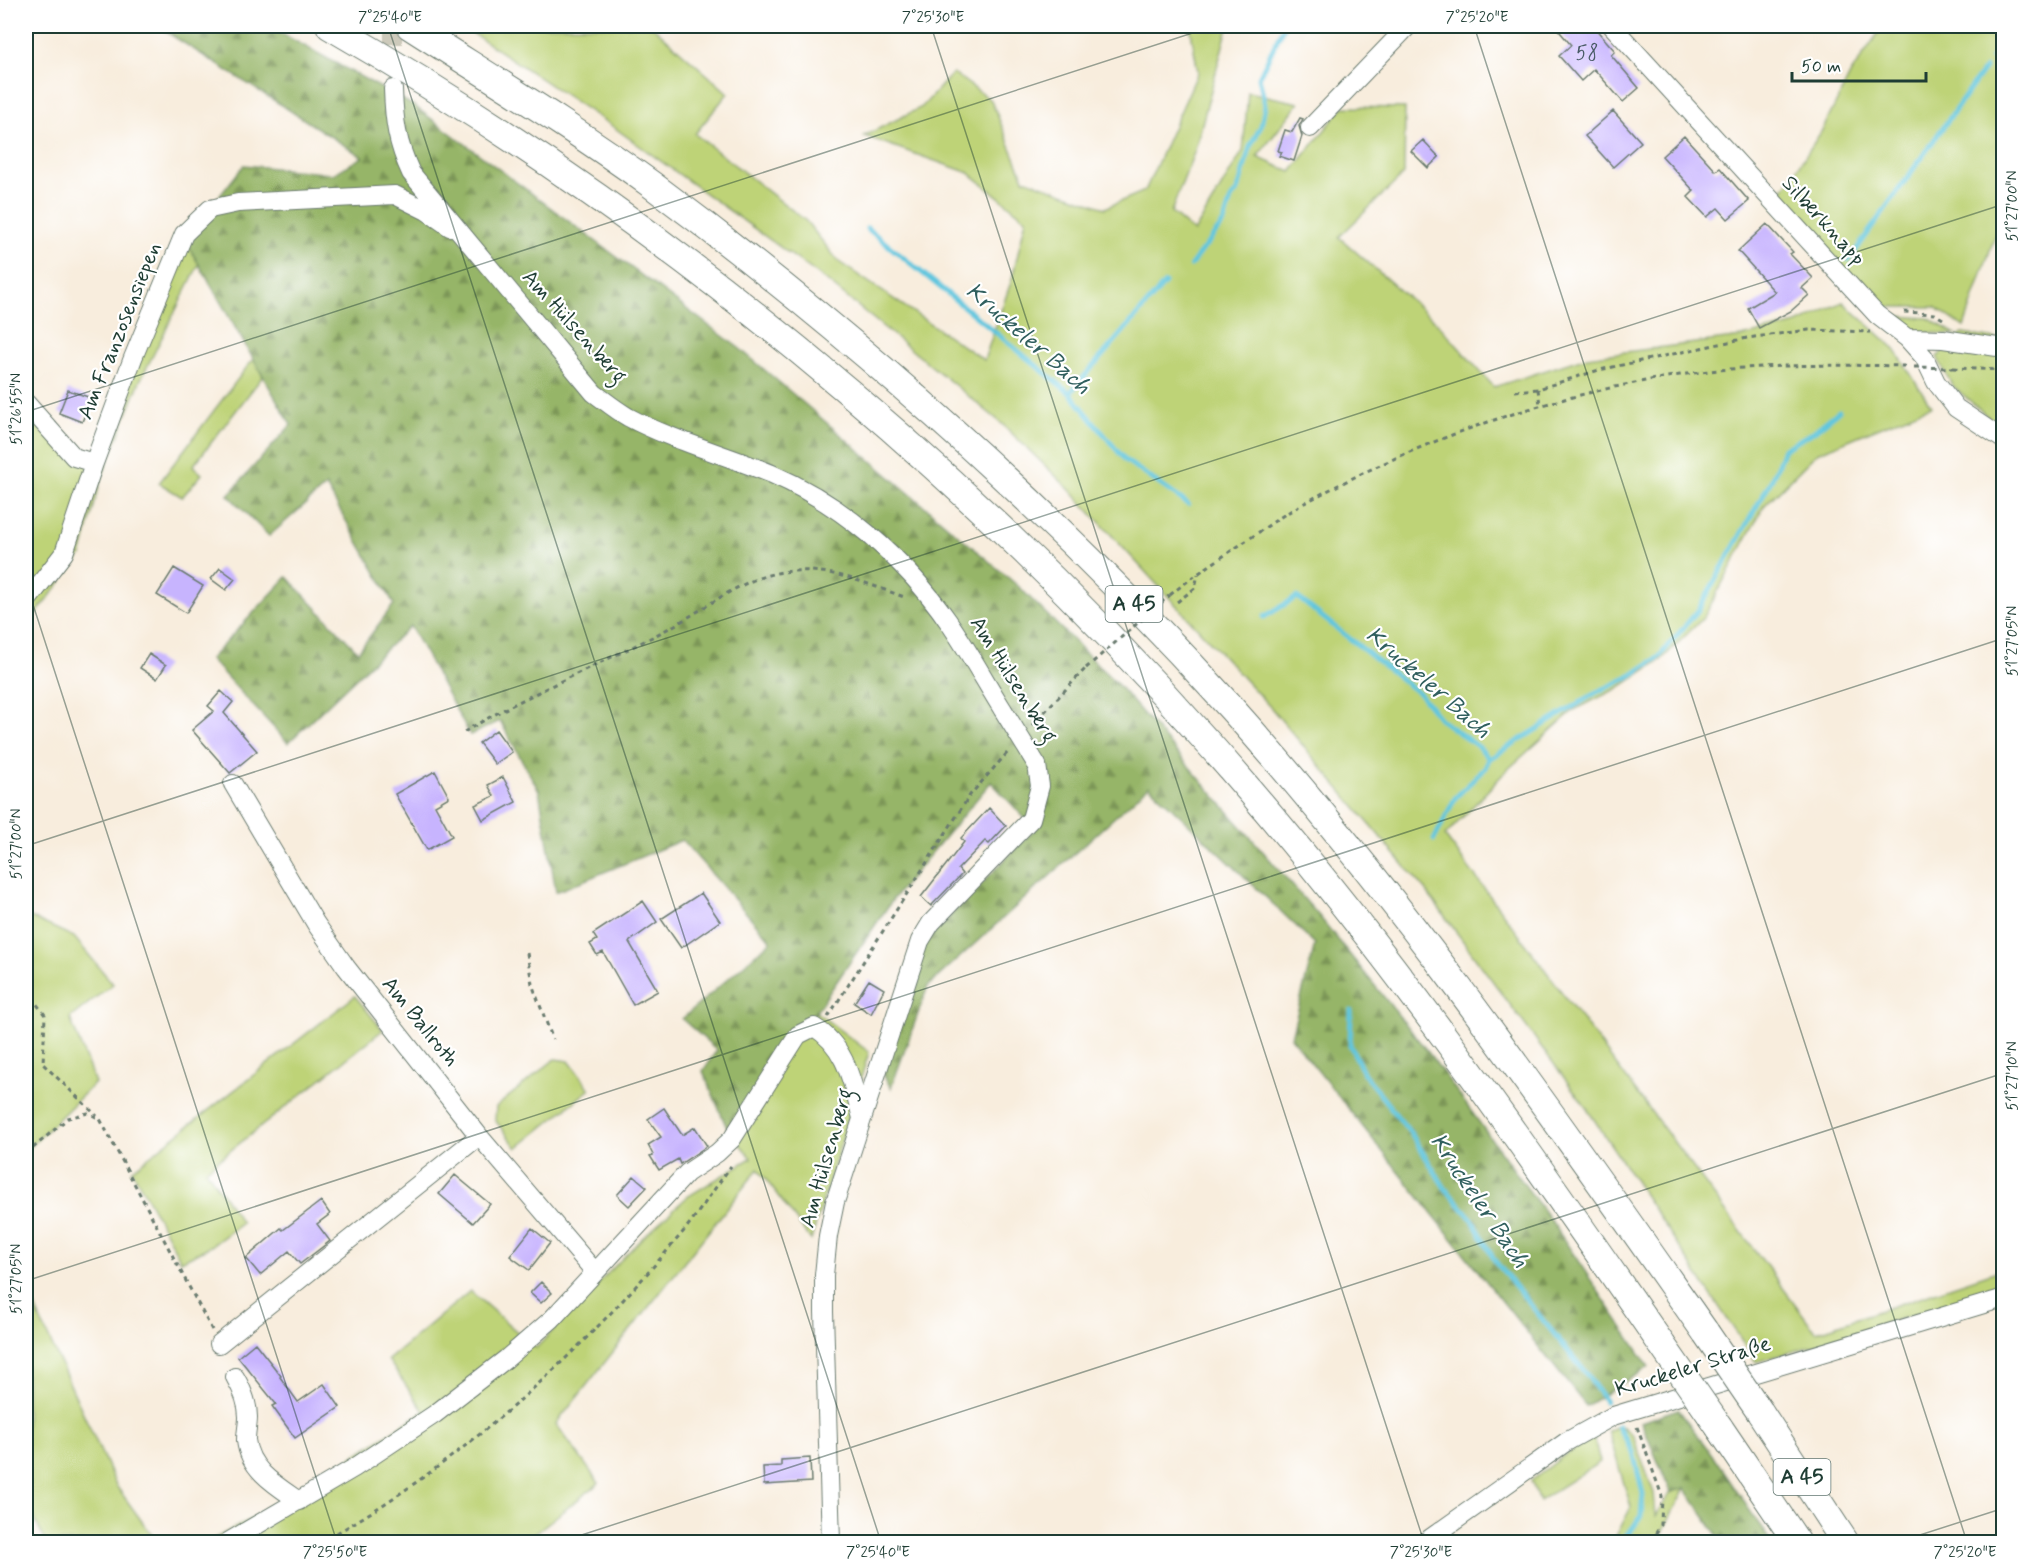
<svg xmlns="http://www.w3.org/2000/svg" width="2029" height="1568" font-family="Mynerve,sans-serif">
<style>
.green{fill:#bed377;stroke:#6e8856;stroke-width:1.5}
.forest{fill:url(#forest-firs);stroke:#5a794e;stroke-width:1.5}
.lines{fill:none;stroke-linecap:round;stroke-linejoin:round}
.stream{stroke:#61c6de;stroke-width:5}
.building{fill:#c7b4fe}
.minor-tunnel{stroke:#cdcabb;stroke-width:18;stroke-dasharray:18 9;stroke-linecap:butt}
.minor-casing{stroke:#6b7b6f;stroke-width:20}
.highway-casing{stroke:#6b7b6f;stroke-width:29}
.path{stroke:#6b7b6f;stroke-width:3;stroke-dasharray:4.5 4.5;stroke-linecap:butt}
.minor{stroke:#fff;stroke-width:18}
.highway{stroke:#fff;stroke-width:27}
.minor-bridge-casing{stroke:#6b7b6f;stroke-width:20;stroke-linecap:butt}
.highway-bridge-casing{stroke:#6b7b6f;stroke-width:29;stroke-linecap:butt}
.path-bridge{stroke:#6b7b6f;stroke-width:3;stroke-dasharray:4.5 4.5;stroke-linecap:butt}
.minor-bridge{stroke:#fff;stroke-width:18}
.highway-bridge{stroke:#fff;stroke-width:27}
.ticks{fill:none;stroke:#1f3d34;stroke-width:1.5;stroke-opacity:0.45}
.labels{text-anchor:middle;dominant-baseline:central;stroke-width:4.5;stroke-linejoin:round;paint-order:stroke}
.number-label{font-size:20px;fill:#495b66}
.shield{fill:#fff;stroke:#627771;stroke-width:1.5}
.shield-label{font-size:21px;font-weight:bold;fill:#1f3d34}
.street-label{font-size:22px;fill:#1f3d34;stroke:#fff}
.water-label{font-size:24px;font-style:italic;fill:#305f5e;stroke:#fff}
.neatline{fill:none;stroke:#1f3d34;stroke-width:2}
.ticks-label{font-size:15px;text-anchor:middle;fill:#1f3d34}
</style>
<defs>
<pattern id="forest-firs" width="22" height="20" patternUnits="userSpaceOnUse" patternTransform="scale(1.5)"><rect width="22" height="20" fill="#96b568"/><path d="M5 1l3.5 6h-7zM16 11l3.5 6h-7z" fill="#7a9456"/></pattern>
</defs>
<rect width="100%" height="100%" fill="#fff"/>
<filter id="ink" filterUnits="userSpaceOnUse"><feTurbulence type="fractalNoise" baseFrequency=".0167" numOctaves="2"/><feDisplacementMap in="SourceGraphic" scale="12" xChannelSelector="R" yChannelSelector="G"/><feConvolveMatrix kernelMatrix="1 2 1 2 8 2 1 2 1" color-interpolation-filters="sRGB"/></filter>
<filter id="wash" filterUnits="userSpaceOnUse"><feTurbulence type="fractalNoise" baseFrequency=".008" numOctaves="4" result="noise"/><feDisplacementMap in="SourceGraphic" scale="24" xChannelSelector="R" yChannelSelector="G"/><feGaussianBlur stdDeviation="1.35" result="paint"/><feColorMatrix in="noise" values="0 0 0 0 0 0 0 0 0 0 0 0 0 0 0 0 0 1.4 0 .05"/><feComposite in="paint" operator="in"/></filter>
<g filter="url(#wash)">
<rect width="100%" height="100%" fill="#f8eddd"/>
<!-- green -->
<path class="green" d="M 462,26 L 652,26 L 728,93 L 695,134 L 806,221 L 839,262 L 984,360 L 1012,279 L 1026,219 L 969,173 L 864,136 L 922,107 L 953,73 L 991,100 L 1024,179 L 1105,208 L 1145,191 L 1198,72 L 1190,26 L 1228,26 L 1228,27 L 1195,150 L 1171,212 L 1194,232 L 1243,151 L 1248,92 L 1299,103 L 1257,157 L 1291,172 L 1343,107 L 1405,108 L 1404,174 L 1339,237 L 1437,323 L 1494,387 L 1587,357 L 1742,337 L 1797,324 L 1843,302 L 1894,348 L 1931,406 L 1817,453 L 1764,506 L 1704,617 L 1661,660 L 1620,687 L 1574,710 L 1506,771 L 1445,836 L 1816,1332 L 2003,1269 L 2003,1287 L 1833,1340 L 1756,1362 L 1585,1106 L 1426,891 L 1272,709 L 1067,487 L 999,421 L 823,278 L 612,126 Z
M 1883,26 L 2003,26 L 2003,212 L 1964,327 L 1935,307 L 1885,307 L 1855,280 L 1779,196 L 1823,129 L 1851,73 Z
M 185,240 L 199,264 L 140,381 L 101,479 L 81,556 L 26,627 L 26,411 L 94,463 Z
M 1894,316 L 1928,318 L 1957,335 L 1911,331 Z
M 1962,334 L 2003,340 L 2003,430 L 1952,385 L 1937,357 Z
M 253,359 L 263,376 L 193,466 L 202,474 L 182,497 L 159,483 Z
M 26,915 L 74,937 L 113,984 L 70,1018 L 95,1083 L 26,1151 Z
M 355,996 L 383,1030 L 206,1170 L 242,1223 L 211,1246 L 181,1261 L 132,1170 Z
M 816,1012 L 869,1052 L 811,1240 L 758,1169 L 556,1424 L 599,1483 L 530,1537 L 530,1542 L 420,1542 L 416,1537 L 408,1542 L 208,1542 L 281,1503 L 424,1411 L 388,1360 L 470,1291 L 536,1348 L 639,1241 L 687,1197 L 751,1158 L 727,1128 Z
M 555,1059 L 569,1061 L 590,1089 L 517,1148 L 495,1120 L 496,1107 Z
M 26,1288 L 117,1487 L 157,1542 L 46,1542 L 26,1503 Z
M 1618,1426 L 1623,1427 L 1633,1436 L 1654,1493 L 1656,1516 L 1671,1492 L 1685,1488 L 1657,1542 L 1613,1542 L 1631,1507 L 1608,1431 Z
M 1594,1438 L 1600,1462 L 1539,1501 L 1531,1481 L 1566,1454 Z"/>
<!-- forest -->
<path class="forest" d="M 157,26 L 268,26 L 414,106 L 739,348 L 1018,586 L 1119,686 L 1319,916 L 1428,1052 L 1554,1225 L 1649,1367 L 1586,1406 L 1291,1037 L 1315,944 L 1149,786 L 928,986 L 891,1088 L 883,1074 L 924,943 L 1035,829 L 991,782 L 893,899 L 816,1012 L 727,1128 L 703,1071 L 717,1050 L 682,1019 L 771,941 L 682,840 L 556,892 L 539,791 L 500,721 L 470,735 L 410,626 L 288,743 L 210,659 L 287,577 L 358,652 L 394,604 L 326,486 L 269,536 L 228,495 L 291,425 L 185,240 L 244,165 L 333,174 L 363,157 Z
M 1678,1409 L 1716,1460 L 1771,1542 L 1722,1542 L 1685,1488 L 1671,1492 L 1641,1422 Z"/>
<g class="lines">
<!-- stream -->
<path class="stream" d="M 1992,58 L 2004,42
M 867,228 L 1070,393 L 1125,460 L 1188,504
M 1849,260 L 1985,68
M 1191,265 L 1224,222 L 1231,199 L 1238,190 L 1250,147 L 1261,126 L 1265,105 L 1259,77 L 1284,26
M 1070,393 L 1165,283
M 1264,617 L 1297,597 L 1421,695 L 1441,720 L 1480,748 L 1489,759 L 1485,768 L 1455,798 L 1434,840
M 1489,759 L 1597,692 L 1627,678 L 1659,657 L 1699,609 L 1772,479 L 1784,449 L 1813,432 L 1839,411
M 1351,1011 L 1350,1045 L 1364,1074 L 1412,1135 L 1445,1188 L 1472,1219 L 1495,1261 L 1585,1372 L 1605,1401
M 1618,1426 L 1633,1452 L 1643,1494 L 1641,1516 L 1630,1532 L 1618,1542"/>
</g>
<g id="blocks">
<!-- building -->
<path class="building" d="M 1555,26 L 1593,26 L 1615,51 L 1611,55 L 1639,88 L 1623,102 L 1594,69 L 1581,81 L 1559,56 L 1571,45 Z
M 1613,111 L 1641,142 L 1613,167 L 1585,136 Z
M 1300,118 L 1303,119 L 1299,126 L 1302,136 L 1294,161 L 1279,156 L 1282,152 L 1278,151 L 1285,130 L 1292,132 Z
M 1684,136 L 1716,171 L 1720,168 L 1749,201 L 1728,219 L 1718,208 L 1707,217 L 1688,197 L 1694,191 L 1662,156 Z
M 1423,140 L 1439,157 L 1428,168 L 1411,151 Z
M 1767,224 L 1793,252 L 1790,254 L 1813,278 L 1802,288 L 1809,295 L 1791,311 L 1759,328 L 1748,308 L 1775,292 L 1738,251 Z
M 68,390 L 91,398 L 82,422 L 59,413 Z
M 174,568 L 203,586 L 186,613 L 157,595 Z
M 220,568 L 235,579 L 226,590 L 211,579 Z
M 149,654 L 166,665 L 157,679 L 140,668 Z
M 221,691 L 233,702 L 224,713 L 257,751 L 230,773 L 192,730 L 214,711 L 208,706 Z
M 496,730 L 512,752 L 495,764 L 479,743 Z
M 435,771 L 449,797 L 435,805 L 452,836 L 427,850 L 395,794 Z
M 503,777 L 516,802 L 483,820 L 475,805 L 494,796 L 488,785 Z
M 989,808 L 1006,826 L 989,844 L 985,841 L 958,869 L 962,874 L 931,906 L 921,897 L 964,842 L 961,838 Z
M 701,893 L 720,921 L 681,948 L 661,919 Z
M 643,901 L 657,922 L 629,942 L 658,991 L 633,1005 L 603,952 L 597,955 L 590,944 L 597,940 L 593,934 Z
M 869,980 L 884,989 L 871,1014 L 854,1003 Z
M 664,1108 L 682,1135 L 695,1127 L 707,1146 L 680,1164 L 678,1159 L 659,1170 L 650,1156 L 653,1155 L 648,1145 L 661,1137 L 648,1119 Z
M 455,1175 L 490,1204 L 473,1223 L 439,1194 Z
M 634,1176 L 647,1187 L 629,1206 L 617,1195 Z
M 321,1201 L 330,1214 L 317,1224 L 330,1241 L 300,1264 L 289,1251 L 260,1275 L 246,1258 L 281,1228 L 283,1230 Z
M 532,1228 L 550,1243 L 529,1270 L 510,1256 Z
M 541,1282 L 552,1293 L 541,1303 L 530,1293 Z
M 255,1343 L 281,1376 L 280,1377 L 298,1402 L 324,1384 L 340,1407 L 295,1438 L 272,1406 L 276,1404 L 238,1357 Z
M 810,1458 L 811,1482 L 764,1485 L 763,1467 L 781,1466 L 781,1460 Z"/>
</g>
</g>
<g filter="url(#ink)">
<use href="#blocks" fill-opacity="0" stroke="#6b7b6f" stroke-width="1.5"/>
<g class="lines">
<!-- minor-tunnel -->
<path class="minor-tunnel" d="M 393,26 L 393,72"/>
<defs>
<path id="minor" d="M 1612,26 L 1877,315 L 1907,338 L 1924,357 L 1936,382 L 1956,408 L 2004,440
M 393,89 C 394,121 397,143 411,173 L 594,393 C 605,401 616,410 628,417 C 673,441 724,454 772,474 C 842,504 905,559 948,621 C 968,650 985,681 1003,710
M 1310,128 L 1408,26
M 1907,338 L 1943,339 L 2004,348
M 26,403 L 74,457 L 94,463
M 26,602 L 64,553 L 94,463 L 133,358 L 184,234 L 210,209 L 238,203 L 395,195 L 427,211 L 450,227
M 233,784 L 316,924 L 346,967 L 479,1136 L 595,1272
M 219,1344 L 479,1136
M 235,1377 C 242,1389 248,1403 248,1417 C 248,1424 246,1432 246,1440 C 249,1470 277,1486 299,1501
M 228,1542 L 354,1468 L 435,1414 L 506,1359 L 552,1319 L 687,1173 L 717,1153 L 732,1139 L 798,1035 L 814,1027 C 847,1047 852,1083 862,1118
M 831,1542 L 824,1312 L 824,1275 L 828,1236 L 835,1202 L 920,941 L 931,923 L 1031,819 L 1040,786 L 1037,765
M 1425,1542 L 1566,1442 L 1613,1416 L 2004,1298"/>
<path id="highway" d="M 330,26 C 659,216 958,461 1210,745 C 1377,933 1520,1139 1662,1345
M 410,26 C 491,78 574,128 652,185 C 862,341 1057,515 1232,709 C 1407,904 1556,1120 1706,1333
M 1760,1412 L 1845,1542
M 1719,1427 L 1797,1542"/>
</defs>
<!-- minor casing -->
<use href="#minor" class="minor-casing"/>
<!-- highway casing -->
<use href="#highway" class="highway-casing"/>
<!-- path -->
<path class="path" d="M 1904,312 L 1935,314 L 1946,321
M 1953,368 L 2004,370
M 1538,389 L 1540,405
M 1515,391 L 1538,389 L 1599,370 L 1747,338 L 1809,330 L 1870,332
M 1170,595 C 1192,577 1216,561 1240,545 C 1260,532 1280,516 1301,505 C 1427,435 1566,389 1709,371 C 1775,364 1843,365 1909,366
M 1177,602 L 1195,588 L 1198,574
M 1032,725 L 1086,668
M 464,732 C 532,691 605,663 675,625 C 713,604 748,573 793,571 C 833,568 870,585 907,598
M 527,953 L 532,984 L 553,1040
M 26,990 L 45,1015 L 43,1064 L 97,1116
M 828,1017 L 970,795 L 1008,752
M 26,1154 L 68,1118 L 88,1113 L 100,1119 L 212,1330
M 1637,1427 L 1662,1496 L 1661,1525 L 1650,1542
M 321,1542 C 460,1465 581,1354 683,1232 C 700,1211 715,1188 731,1166"/>
<!-- minor -->
<use href="#minor" class="minor"/>
<!-- highway -->
<use href="#highway" class="highway"/>
<defs>
<path id="minor-bridge" d="M 1003,710 L 1037,765"/>
<path id="highway-bridge" d="M 1706,1333 L 1760,1412
M 1662,1345 L 1719,1427"/>
</defs>
<!-- minor-bridge casing -->
<use href="#minor-bridge" class="minor-bridge-casing"/>
<!-- highway-bridge casing -->
<use href="#highway-bridge" class="highway-bridge-casing"/>
<!-- path-bridge -->
<path class="path-bridge" d="M 1914,367 L 1953,368
M 1086,668 L 1170,595"/>
<!-- minor-bridge -->
<use href="#minor-bridge" class="minor-bridge"/>
<!-- highway-bridge -->
<use href="#highway-bridge" class="highway-bridge"/>
</g>
</g>
<!-- ticks -->
<path class="ticks" d="M 388,26 L 881,1542M 931,26 L 1424,1542M 1474,26 L 1967,1542M 26,412 L 1214,26M 26,583 L 337,1542M 26,846 L 2004,204M 26,1281 L 2004,638M 560,1542 L 2004,1073M 1898,1542 L 2004,1508"/>
<g class="labels">
<!-- number labels -->
<g class="number-label">
<text x="1587" y="53">58</text>
</g>
<!-- shield labels -->
<g class="shield">
<rect x="1105.5" y="586" width="57" height="36" rx="4.5"/>
<rect x="1773.5" y="1459" width="57" height="36" rx="4.5"/>
</g>
<g class="shield-label">
<text x="1134" y="604">A 45</text>
<text x="1802" y="1477">A 45</text>
</g>
<!-- street labels -->
<g class="street-label">
<text transform="translate(1823 221) rotate(48)">Silberknapp</text>
<text transform="translate(574 327) rotate(48)">Am Hülsenberg</text>
<text transform="translate(120 331) rotate(-68)">Am Franzosensiepen</text>
<text transform="translate(1013 680) rotate(58)">Am Hülsenberg</text>
<text transform="translate(420 1022) rotate(51)">Am Ballroth</text>
<text transform="translate(827 1158) rotate(-74)">Am Hülsenberg</text>
<text transform="translate(1693 1367) rotate(-17)">Kruckeler Straße</text>
</g>
<!-- water labels -->
<g class="water-label">
<text transform="translate(1028 339) rotate(41)">Kruckeler Bach</text>
<text transform="translate(1428 683) rotate(41)">Kruckeler Bach</text>
<text transform="translate(1479 1201) rotate(56)">Kruckeler Bach</text>
</g>
</g>
<!-- margin -->
<rect width="2029" height="1568" fill="none" stroke="#fff" stroke-width="66"/>
<!-- scale -->
<path d="M1792 72v9h134v-9" fill="none" stroke="#1f3d34" stroke-width="3"/>
<text x="1801" y="72" font-size="18" fill="#1f3d34" stroke="#ffffff" stroke-width="4.5" paint-order="stroke">50 m</text>
<rect x="33" y="33" width="1963" height="1502" class="neatline"/>
<g class="ticks-label">
<text x="390" y="22">7°25'40"E</text>
<text x="933" y="22">7°25'30"E</text>
<text x="1477" y="22">7°25'20"E</text>
<text transform="translate(2012 206) rotate(-90)" y="5">51°27'00"N</text>
<text transform="translate(16 409) rotate(-90)" y="5">51°26'55"N</text>
<text transform="translate(2012 641) rotate(-90)" y="5">51°27'05"N</text>
<text transform="translate(16 844) rotate(-90)" y="5">51°27'00"N</text>
<text transform="translate(2012 1076) rotate(-90)" y="5">51°27'10"N</text>
<text transform="translate(16 1279) rotate(-90)" y="5">51°27'05"N</text>
<text x="335" y="1557">7°25'50"E</text>
<text x="878" y="1557">7°25'40"E</text>
<text x="1421" y="1557">7°25'30"E</text>
<text x="1965" y="1557">7°25'20"E</text>
</g>
</svg>
